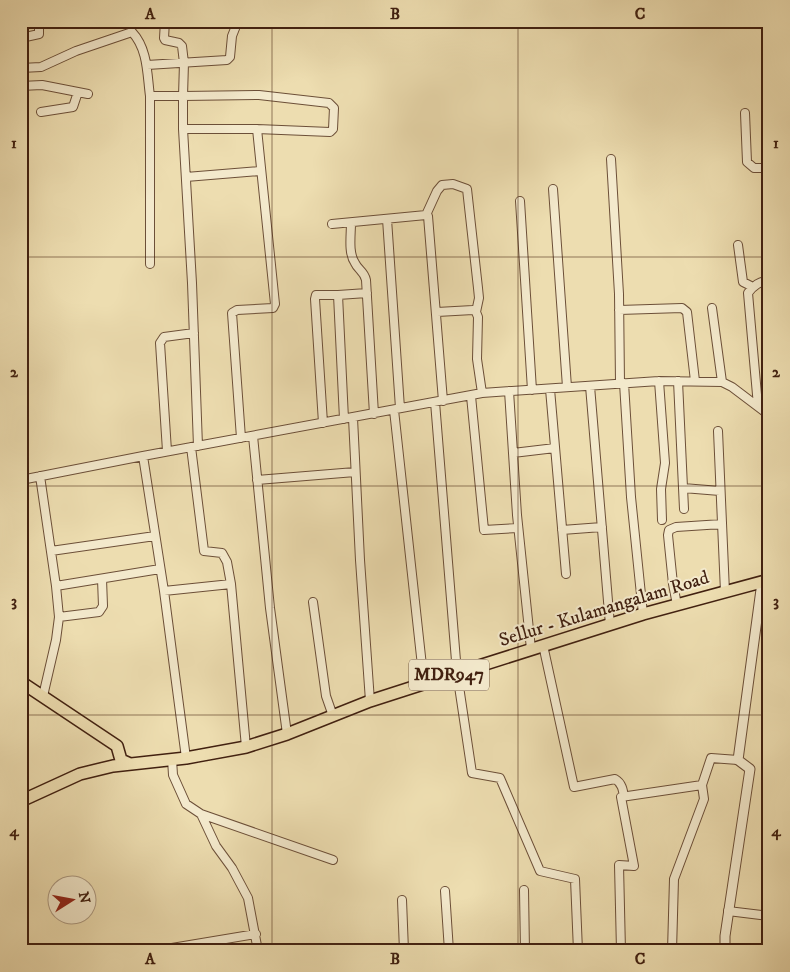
<svg xmlns="http://www.w3.org/2000/svg" width="790" height="972" font-family="'IM FELL DW Pica',serif">
<style>
.lines{fill:none;stroke-linecap:round;stroke-linejoin:round}
.minor-casing{stroke:#6c4f38;stroke-width:10}
.tertiary-casing{stroke:#6c4f38;stroke-width:11}
.primary-casing{stroke:#412010;stroke-width:14}
.minor{stroke:#f3e9cc;stroke-width:8}
.tertiary{stroke:#f3e9cc;stroke-width:9}
.primary{stroke:#edddb0;stroke-width:11}
.grid{fill:none;stroke:#412010;stroke-width:1;stroke-opacity:0.55}
.labels{text-anchor:middle;dominant-baseline:central;stroke-width:4;stroke-linejoin:round;paint-order:stroke}
.shield{fill:#f3e9cc;stroke:#765c48;stroke-width:1}
.shield-label{font-size:18px;font-weight:bold;fill:#412010}
.street-label{font-size:19px;fill:#412010;stroke:#f3e9cc}
.neatline{fill:none;stroke:#412010;stroke-width:2}
.grid-label{font-size:16px;text-anchor:middle;font-weight:bold;fill:#412010}
</style>
<rect width="100%" height="100%" fill="#edddb0"/>
<filter id="stains"><feTurbulence type="fractalNoise" baseFrequency=".004" numOctaves="4"/><feColorMatrix values="0 0 0 0 .2 0 0 0 0 .09 0 0 0 0 .02 0 0 0 .5 -.17"/></filter>
<radialGradient id="worn" r=".72"><stop offset=".6" stop-color="#630" stop-opacity="0"/><stop offset="1" stop-color="#630" stop-opacity=".3"/></radialGradient>
<g class="lines">
<defs>
<path id="minor" d="M 165,21 L 164,38 L 165,40 L 179,43 L 182,46 L 184,63 L 183,96 L 259,95 L 329,103 L 334,108 L 333,129 L 330,132 L 257,129 L 183,129
M 21,38 L 39,34 L 39,21
M 147,65 L 227,60 L 230,57 L 232,36 L 238,21
M 21,68 L 41,67 L 76,51 L 132,32 C 148,49 147,74 150,96 L 183,96 L 183,129 L 192,283 L 198,446
M 21,86 L 42,85 L 88,94
M 150,96 L 150,264
M 41,112 L 73,107 L 78,92
M 745,113 L 747,162 L 754,168 L 769,168
M 611,159 L 619,294 L 620,383
M 186,177 L 260,171
M 553,189 L 567,387
M 520,201 L 532,390
M 426,215 L 437,191 L 442,185 L 453,184 L 467,189 L 478,288 L 479,298 L 476,312
M 387,219 L 400,408
M 351,223 C 351,235 348,253 355,263 C 358,270 364,271 366,280 L 374,414
M 332,224 L 426,215 L 428,216 L 443,401
M 738,245 L 743,282 L 753,287
M 712,308 L 722,382
M 619,310 L 682,308 L 687,312 L 695,381
M 437,312 L 473,310 L 476,312 L 478,317 L 477,359 L 482,393
M 659,381 L 665,463 L 661,489 L 662,520
M 678,381 L 684,509
M 624,383 L 631,497 L 643,614
M 590,386 L 610,625
M 550,389 L 566,574
M 509,391 L 517,515 L 531,649
M 471,396 L 484,530 L 518,528
M 435,402 L 457,673 L 472,773 L 500,778 L 540,871 L 575,879 L 578,951
M 758,406 L 748,293 C 754,285 759,282 769,280
M 394,410 L 424,684
M 353,418 L 360,560 L 370,701
M 344,419 L 338,295 L 367,293
M 323,423 L 315,299 L 316,295 L 338,295
M 718,431 L 725,592
M 253,436 L 270,608 L 287,734
M 241,438 L 232,313 L 237,310 L 273,308 L 275,304 L 257,129
M 191,447 L 204,551 L 222,553 L 227,562 L 231,584
M 167,451 L 160,343 L 164,337 L 194,333
M 513,453 L 555,448
M 143,456 L 482,393 L 659,381 L 722,382 L 732,387 L 769,415
M 40,476 L 56,586 L 59,617 L 56,640 L 43,696
M 21,480 L 143,456 L 164,591 L 186,758
M 257,480 L 355,472
M 683,488 L 720,491
M 562,530 L 602,527
M 51,551 L 155,536
M 56,586 L 160,569
M 164,591 L 231,584 L 246,747
M 313,602 L 326,696 L 333,716
M 677,605 L 673,584 L 668,535 L 669,530 L 676,527 L 722,524
M 760,605 L 769,605
M 59,617 L 99,612 L 103,606 L 102,579
M 543,645 L 574,787 L 615,779 C 622,783 623,790 624,797
M 172,759 L 173,775 L 186,804 L 201,814 L 216,846 L 232,868 L 248,898 L 258,951
M 201,814 L 333,860
M 524,890 L 525,951
M 445,891 L 449,951
M 402,900 L 404,951
M 728,911 L 769,916
M 160,950 L 256,934
M 621,951 L 619,865 L 634,866 L 621,797 L 702,785 L 711,758 L 738,760
M 672,951 L 674,879 L 704,799 L 702,785"/>
<path id="tertiary" d="M 725,951 L 725,936 L 750,769 L 738,760 L 762,582"/>
<path id="primary" d="M 21,682 L 117,746 L 121,760 L 130,764
M 21,801 L 80,774 L 113,766 L 186,758 L 246,747 L 287,734 L 370,701 L 457,673 L 643,614 L 769,580"/>
</defs>
<!-- minor casing -->
<use href="#minor" class="minor-casing"/>
<!-- tertiary casing -->
<use href="#tertiary" class="tertiary-casing"/>
<!-- primary casing -->
<use href="#primary" class="primary-casing"/>
<!-- minor -->
<use href="#minor" class="minor"/>
<!-- tertiary -->
<use href="#tertiary" class="tertiary"/>
<!-- primary -->
<use href="#primary" class="primary"/>
</g>
<!-- grid -->
<path class="grid" d="M 272,21 L 272,951M 518,21 L 518,951M 21,257 L 769,257M 21,486 L 769,486M 21,715 L 769,715"/>
<g class="labels">
<!-- shield labels -->
<rect class="shield" x="409" y="659.5" width="80" height="31" rx="4"/>
<g class="shield-label">
<text x="449" y="675">MDR947</text>
</g>
<!-- street labels -->
<g class="street-label">
<text transform="translate(604 609) rotate(-17)">Sellur - Kulamangalam Road</text>
</g>
</g>
<!-- margin -->
<rect width="790" height="972" fill="none" stroke="#edddb0" stroke-width="55"/>
<!-- north arrow -->
<g transform="translate(72 900) rotate(79)"><circle r="24" fill="#f3e9cc" stroke="#ac9981"/>
<path d="M0-4L9 19L0 12L-9 19Z" fill="#8f2418"/>
<text y="-8" font-size="14" font-weight="bold" text-anchor="middle" fill="#412010">N</text>
</g>
<rect x="28" y="28" width="734" height="916" class="neatline"/>
<g class="grid-label">
<text x="150" y="19">A</text>
<text x="395" y="19">B</text>
<text x="640" y="19">C</text>
<text x="14" y="148">1</text>
<text x="776" y="148">1</text>
<text x="14" y="377">2</text>
<text x="776" y="377">2</text>
<text x="14" y="606">3</text>
<text x="776" y="606">3</text>
<text x="14" y="836">4</text>
<text x="776" y="836">4</text>
<text x="150" y="964">A</text>
<text x="395" y="964">B</text>
<text x="640" y="964">C</text>
</g>
<rect width="100%" height="100%" filter="url(#stains)"/>
<rect width="100%" height="100%" fill="url(#worn)"/>
</svg>
